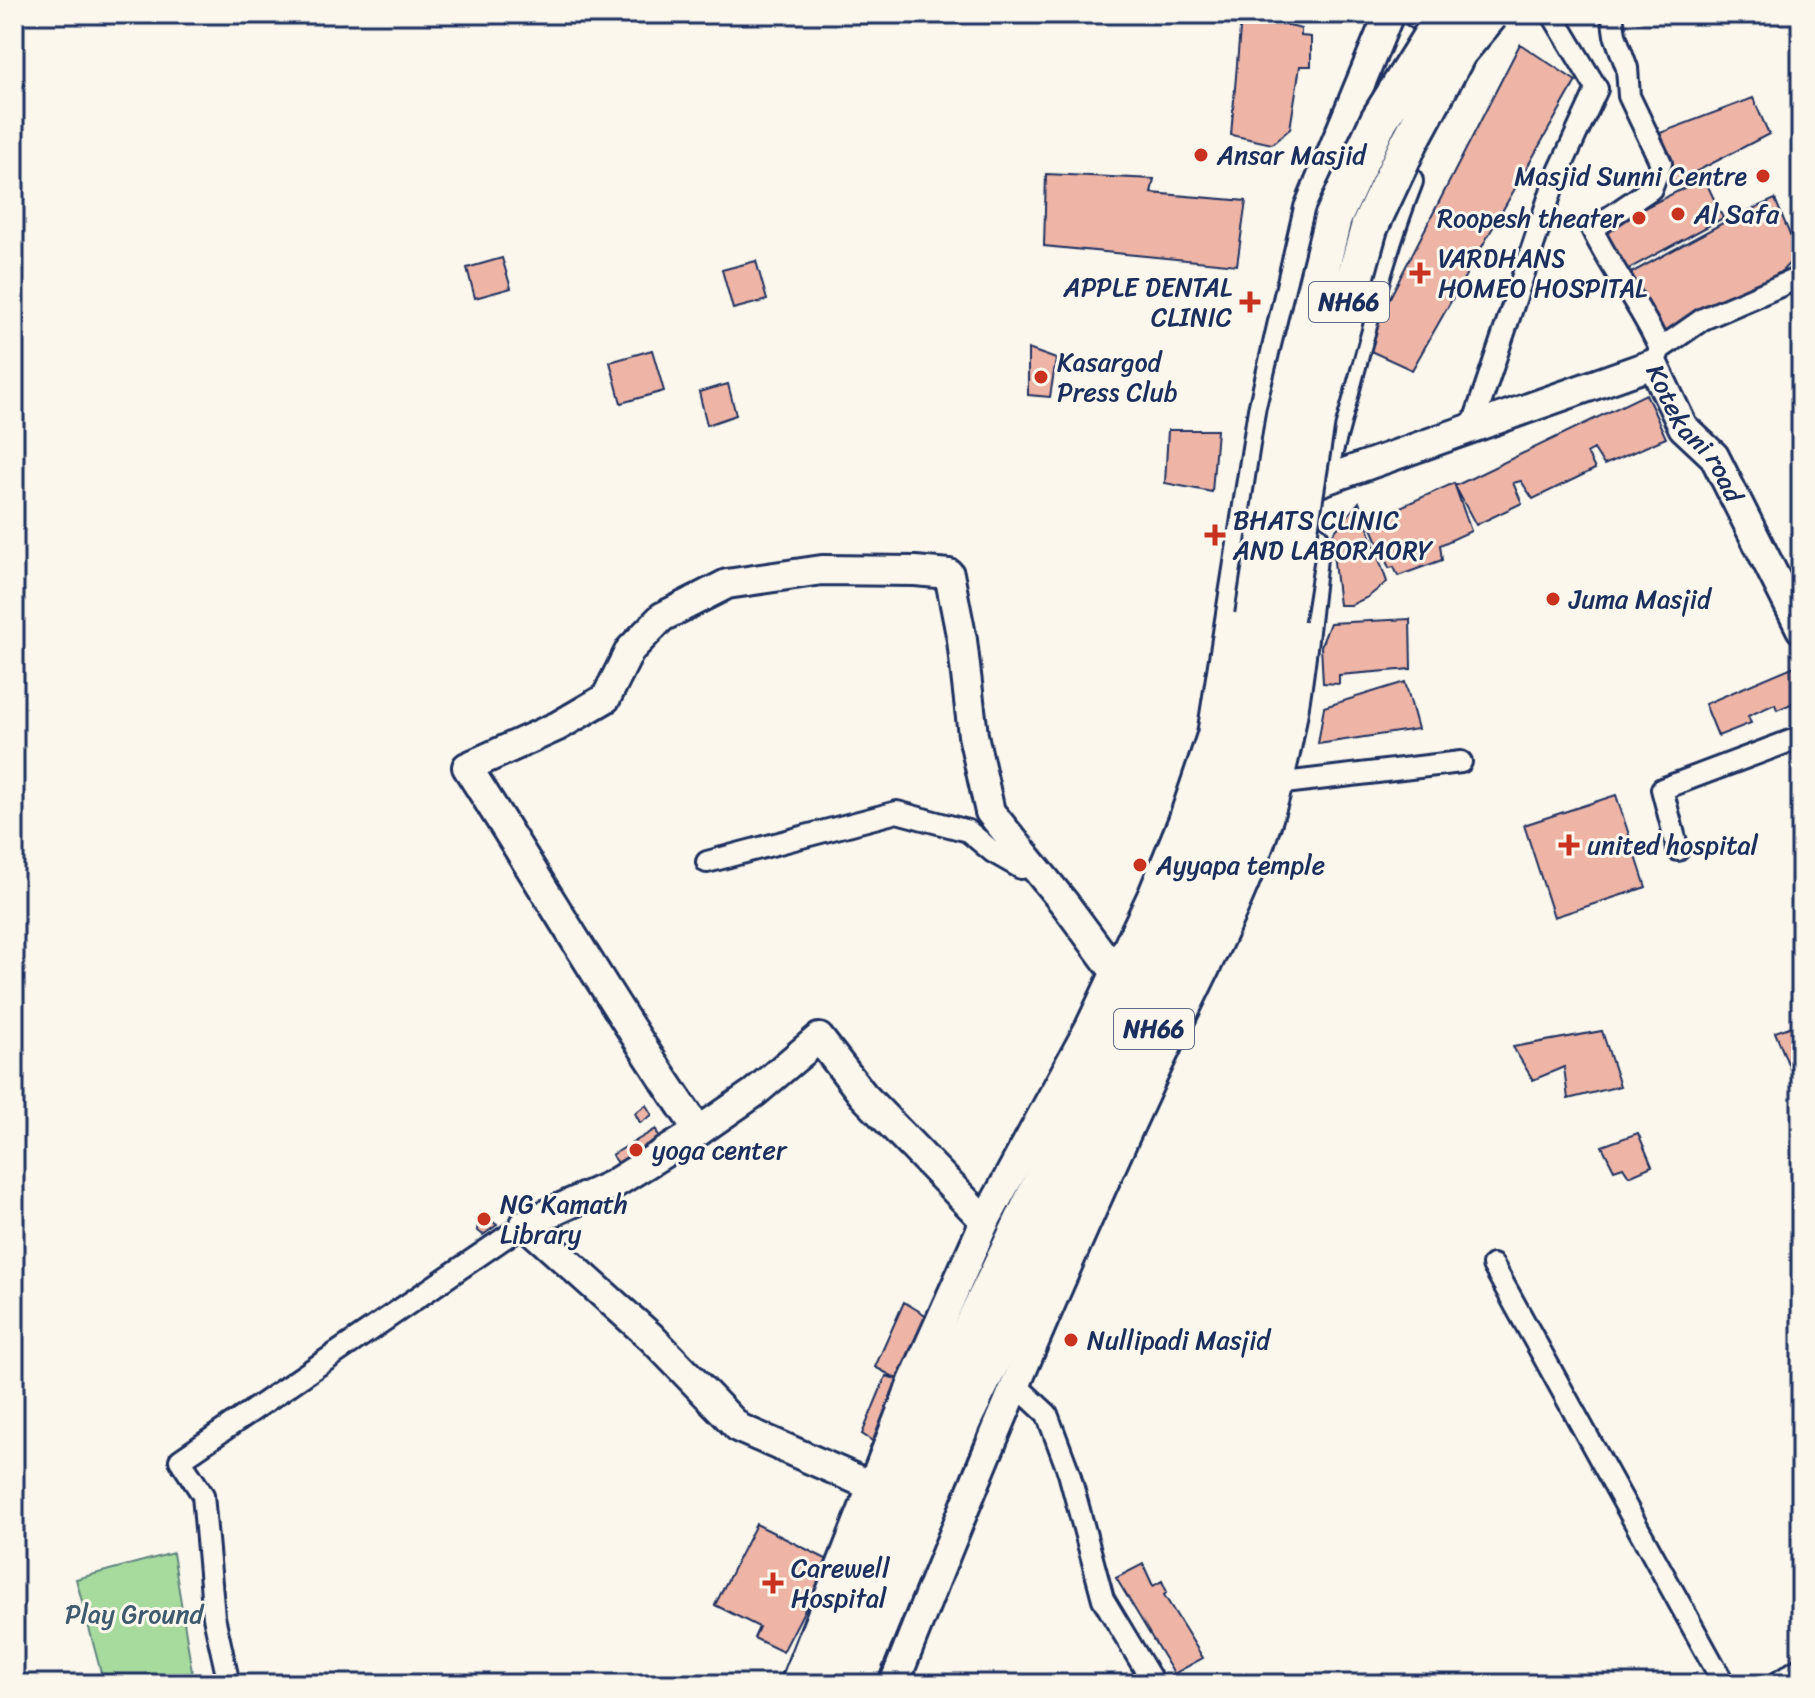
<svg xmlns="http://www.w3.org/2000/svg" width="1815" height="1698" font-family="Sriracha,sans-serif">
<style>
.green{fill:#a7db9e;stroke:#61857e;stroke-width:2}
.building{fill:#eeb5a6;stroke:#1b2f5e;stroke-width:2}
.lines{fill:none;stroke-linecap:round;stroke-linejoin:round}
.street-casing{stroke:#1b2f5e;stroke-width:26}
.secondary-casing{stroke:#1b2f5e;stroke-width:34}
.highway-casing{stroke:#1b2f5e;stroke-width:42}
.street{stroke:#fbf7ec;stroke-width:20}
.secondary{stroke:#fbf7ec;stroke-width:28}
.highway{stroke:#fbf7ec;stroke-width:36}
.highway-bridge-casing{stroke:#1b2f5e;stroke-width:42;stroke-linecap:butt}
.highway-bridge{stroke:#fbf7ec;stroke-width:36}
.poi-dot{fill:#c8321e;stroke:#fbf7ec;stroke-width:3}
.labels{text-anchor:middle;dominant-baseline:central;stroke-width:6;stroke-linejoin:round;paint-order:stroke}
.shield{fill:#fbf7ec;stroke:#5e6b89;stroke-width:2}
.shield-label{font-size:24px;font-weight:bold;fill:#1b2f5e}
.poi-label{font-size:26px;fill:#1b2f5e;stroke:#fbf7ec;text-anchor:start}
.street-label{font-size:26px;fill:#1b2f5e;stroke:#fbf7ec}
.park-label{font-size:26px;fill:#3e5a6e;stroke:#fbf7ec}
</style>
<rect width="100%" height="100%" fill="#fbf7ec"/>
<filter id="ink" filterUnits="userSpaceOnUse"><feTurbulence type="fractalNoise" baseFrequency=".0125" numOctaves="2"/><feDisplacementMap in="SourceGraphic" scale="16" xChannelSelector="R" yChannelSelector="G"/><feConvolveMatrix kernelMatrix="1 2 1 2 8 2 1 2 1" color-interpolation-filters="sRGB"/></filter>
<g filter="url(#ink)">
<!-- green -->
<path class="green" d="M 173,1553 L 194,1684 L 104,1684 L 76,1579 Z"/>
<!-- building -->
<path class="building" d="M 1246,14 L 1301,29 L 1301,36 L 1311,37 L 1311,66 L 1300,66 L 1290,129 L 1272,144 L 1231,135 L 1240,29 Z
M 1520,44 L 1576,81 L 1412,370 L 1364,348 Z
M 1753,98 L 1769,134 L 1674,183 L 1660,133 Z
M 1046,174 L 1154,179 L 1151,193 L 1246,201 L 1237,265 L 1044,246 Z
M 1704,178 L 1723,218 L 1623,272 L 1602,229 Z
M 1775,199 L 1798,254 L 1783,270 L 1760,285 L 1662,334 L 1631,273 L 1732,218 Z
M 502,258 L 511,288 L 475,298 L 467,268 Z
M 756,261 L 767,300 L 733,309 L 722,270 Z
M 1028,349 L 1056,359 L 1050,397 L 1028,395 Z
M 652,350 L 664,391 L 621,403 L 610,362 Z
M 728,384 L 736,415 L 707,425 L 699,392 Z
M 1646,394 L 1666,438 L 1604,465 L 1594,449 L 1587,453 L 1595,469 L 1533,499 L 1521,481 L 1513,483 L 1522,503 L 1476,525 L 1455,486 Z
M 1168,430 L 1217,430 L 1212,492 L 1165,483 Z
M 1454,483 L 1471,531 L 1440,545 L 1442,560 L 1398,576 L 1394,567 L 1389,568 L 1369,521 Z
M 1359,502 L 1387,582 L 1368,597 L 1351,605 L 1339,605 L 1331,536 Z
M 1410,619 L 1411,669 L 1339,675 L 1339,684 L 1323,683 L 1321,646 L 1330,623 Z
M 1797,665 L 1801,675 L 1801,700 L 1777,710 L 1775,704 L 1748,716 L 1751,723 L 1718,736 L 1705,704 Z
M 1405,682 L 1418,729 L 1318,744 L 1324,707 Z
M 1616,795 L 1646,887 L 1554,917 L 1524,825 Z
M 1801,1023 L 1801,1079 L 1795,1081 L 1775,1032 Z
M 1602,1031 L 1620,1086 L 1568,1099 L 1564,1067 L 1533,1080 L 1513,1047 Z
M 646,1105 L 652,1115 L 640,1123 L 635,1113 Z
M 656,1129 L 661,1145 L 622,1168 L 612,1155 Z
M 1638,1133 L 1652,1166 L 1629,1176 L 1623,1167 L 1614,1170 L 1602,1146 Z
M 481,1213 L 497,1225 L 483,1235 L 477,1230 Z
M 904,1302 L 932,1319 L 903,1382 L 875,1367 Z
M 886,1376 L 900,1380 L 883,1448 L 862,1434 Z
M 756,1524 L 830,1561 L 783,1652 L 754,1638 L 759,1627 L 715,1605 Z
M 1143,1564 L 1153,1586 L 1162,1581 L 1167,1592 L 1164,1595 L 1203,1658 L 1174,1674 L 1116,1578 Z"/>
<g class="lines">
<defs>
<path id="street" d="M 1612,14 L 1615,35 L 1627,68 L 1629,96 L 1661,163 L 1651,189 L 1592,229 C 1612,271 1642,307 1660,349
M 1655,361 L 1660,349 L 1703,319 L 1801,277
M 1472,428 L 1555,180 L 1597,89 L 1552,14
M 1276,784 L 1461,762
M 1678,850 L 1662,789 L 1801,737
M 707,862 L 897,812 L 968,831 L 993,852 L 1021,868 L 1032,865
M 1493,1265 L 1724,1684
M 1016,1385 L 1047,1414 L 1069,1473 L 1103,1599 L 1154,1684
M 229,1684 L 214,1617 L 203,1495 L 180,1460 L 525,1224
M 1776,1684 L 1801,1668"/>
<g id="secondary">
<path d="M 1418,14 L 1434,23 L 1459,21"/>
<path d="M 1319,482 C 1349,382 1370,278 1408,181"/>
<path id="s1" d="M 1319,482 L 1653,364 L 1683,427 L 1714,456 L 1801,629"/>
<path d="M 699,1131 L 612,1185 L 525,1224 L 651,1337 L 739,1428 L 872,1486"/>
<path d="M 985,1221 L 863,1095 L 819,1038 L 754,1093 L 699,1131 C 617,1013 545,888 467,767 L 558,726 L 606,698 L 630,650 L 662,617 L 727,584 L 822,570 L 915,571 L 949,574 L 962,640 L 973,735 L 990,812 L 1065,904 L 1116,973"/>
<path d="M 795,1684 L 913,1382 L 985,1221 L 1090,1027 L 1153,894 L 1183,821 L 1212,735 L 1263,410 L 1309,208 L 1389,14"/>
<path d="M 894,1684 C 973,1483 1056,1284 1147,1088 C 1185,1006 1229,927 1260,842 C 1295,746 1303,640 1314,539"/>
</g>
<path id="highway" d="M 821,1684 L 932,1411 L 1165,926 L 1194,857 L 1234,742 L 1254,616
M 855,1684 L 963,1419 L 1193,949 L 1229,866 L 1267,749 L 1285,619"/>
</defs>
<!-- street casing -->
<use href="#street" class="street-casing"/>
<!-- secondary casing -->
<use href="#secondary" class="secondary-casing"/>
<!-- highway casing -->
<use href="#highway" class="highway-casing"/>
<!-- street -->
<use href="#street" class="street"/>
<!-- secondary -->
<use href="#secondary" class="secondary"/>
<!-- highway -->
<use href="#highway" class="highway"/>
<defs>
<path id="highway-bridge" d="M 1254,616 L 1285,414 L 1333,218 L 1379,120 L 1431,37 L 1449,14
M 1285,619 L 1316,421 L 1369,228 L 1410,141 L 1458,52 L 1490,14"/>
</defs>
<!-- highway-bridge casing -->
<use href="#highway-bridge" class="highway-bridge-casing"/>
<!-- highway-bridge -->
<use href="#highway-bridge" class="highway-bridge"/>
</g>
</g>
<!-- markers -->
<g class="poi-dot">
<circle cx="1201" cy="155" r="8"/>
<circle cx="1763" cy="176" r="8"/>
<circle cx="1678" cy="214" r="8"/>
<circle cx="1639" cy="218" r="8"/>
<path d="M1416 261h8v8h8v8h-8v8h-8v-8h-8v-8h8z"/>
<path d="M1246 290h8v8h8v8h-8v8h-8v-8h-8v-8h8z"/>
<circle cx="1041" cy="377" r="8"/>
<path d="M1211 523h8v8h8v8h-8v8h-8v-8h-8v-8h8z"/>
<circle cx="1553" cy="599" r="8"/>
<path d="M1565 833h8v8h8v8h-8v8h-8v-8h-8v-8h8z"/>
<circle cx="1140" cy="865" r="8"/>
<circle cx="636" cy="1150" r="8"/>
<circle cx="484" cy="1219" r="8"/>
<circle cx="1071" cy="1340" r="8"/>
<path d="M769 1571h8v8h8v8h-8v8h-8v-8h-8v-8h8z"/>
</g>
<g class="labels">
<!-- shield labels -->
<g class="shield">
<rect x="1309" y="282" width="80" height="40" rx="6"/>
<rect x="1114" y="1009" width="80" height="40" rx="6"/>
</g>
<g class="shield-label">
<text x="1349" y="302">NH66</text>
<text x="1154" y="1029">NH66</text>
</g>
<!-- poi labels -->
<g class="poi-label">
<text x="1217" y="155">Ansar Masjid</text>
<text x="1747" y="176" text-anchor="end">Masjid Sunni Centre</text>
<text x="1694" y="214">Al Safa</text>
<text x="1623" y="218" text-anchor="end">Roopesh theater</text>
<text x="1438" y="258">VARDHANS<tspan x="1438" dy="30">HOMEO HOSPITAL</tspan></text>
<text x="1232" y="287" text-anchor="end">APPLE DENTAL<tspan x="1232" dy="30">CLINIC</tspan></text>
<text x="1057" y="362">Kasargod<tspan x="1057" dy="30">Press Club</tspan></text>
<text x="1233" y="520">BHATS CLINIC<tspan x="1233" dy="30">AND LABORAORY</tspan></text>
<text x="1569" y="599">Juma Masjid</text>
<text x="1587" y="845">united hospital</text>
<text x="1156" y="865">Ayyapa temple</text>
<text x="652" y="1150">yoga center</text>
<text x="500" y="1204">NG Kamath<tspan x="500" dy="30">Library</tspan></text>
<text x="1087" y="1340">Nullipadi Masjid</text>
<text x="791" y="1568">Carewell<tspan x="791" dy="30">Hospital</tspan></text>
</g>
<!-- street labels -->
<g class="street-label">
<text stroke="none"><textPath href="#s1" startOffset="436">Kotekani road</textPath></text>
</g>
<!-- park labels -->
<g class="park-label">
<text x="134" y="1614">Play Ground</text>
</g>
</g>
<!-- margin -->
<rect width="1815" height="1698" fill="none" stroke="#fbf7ec" stroke-width="48"/>
<rect x="24" y="24" width="1767" height="1650" fill="none" stroke="#1b2f5e" stroke-width="3" filter="url(#ink)"/>
</svg>
